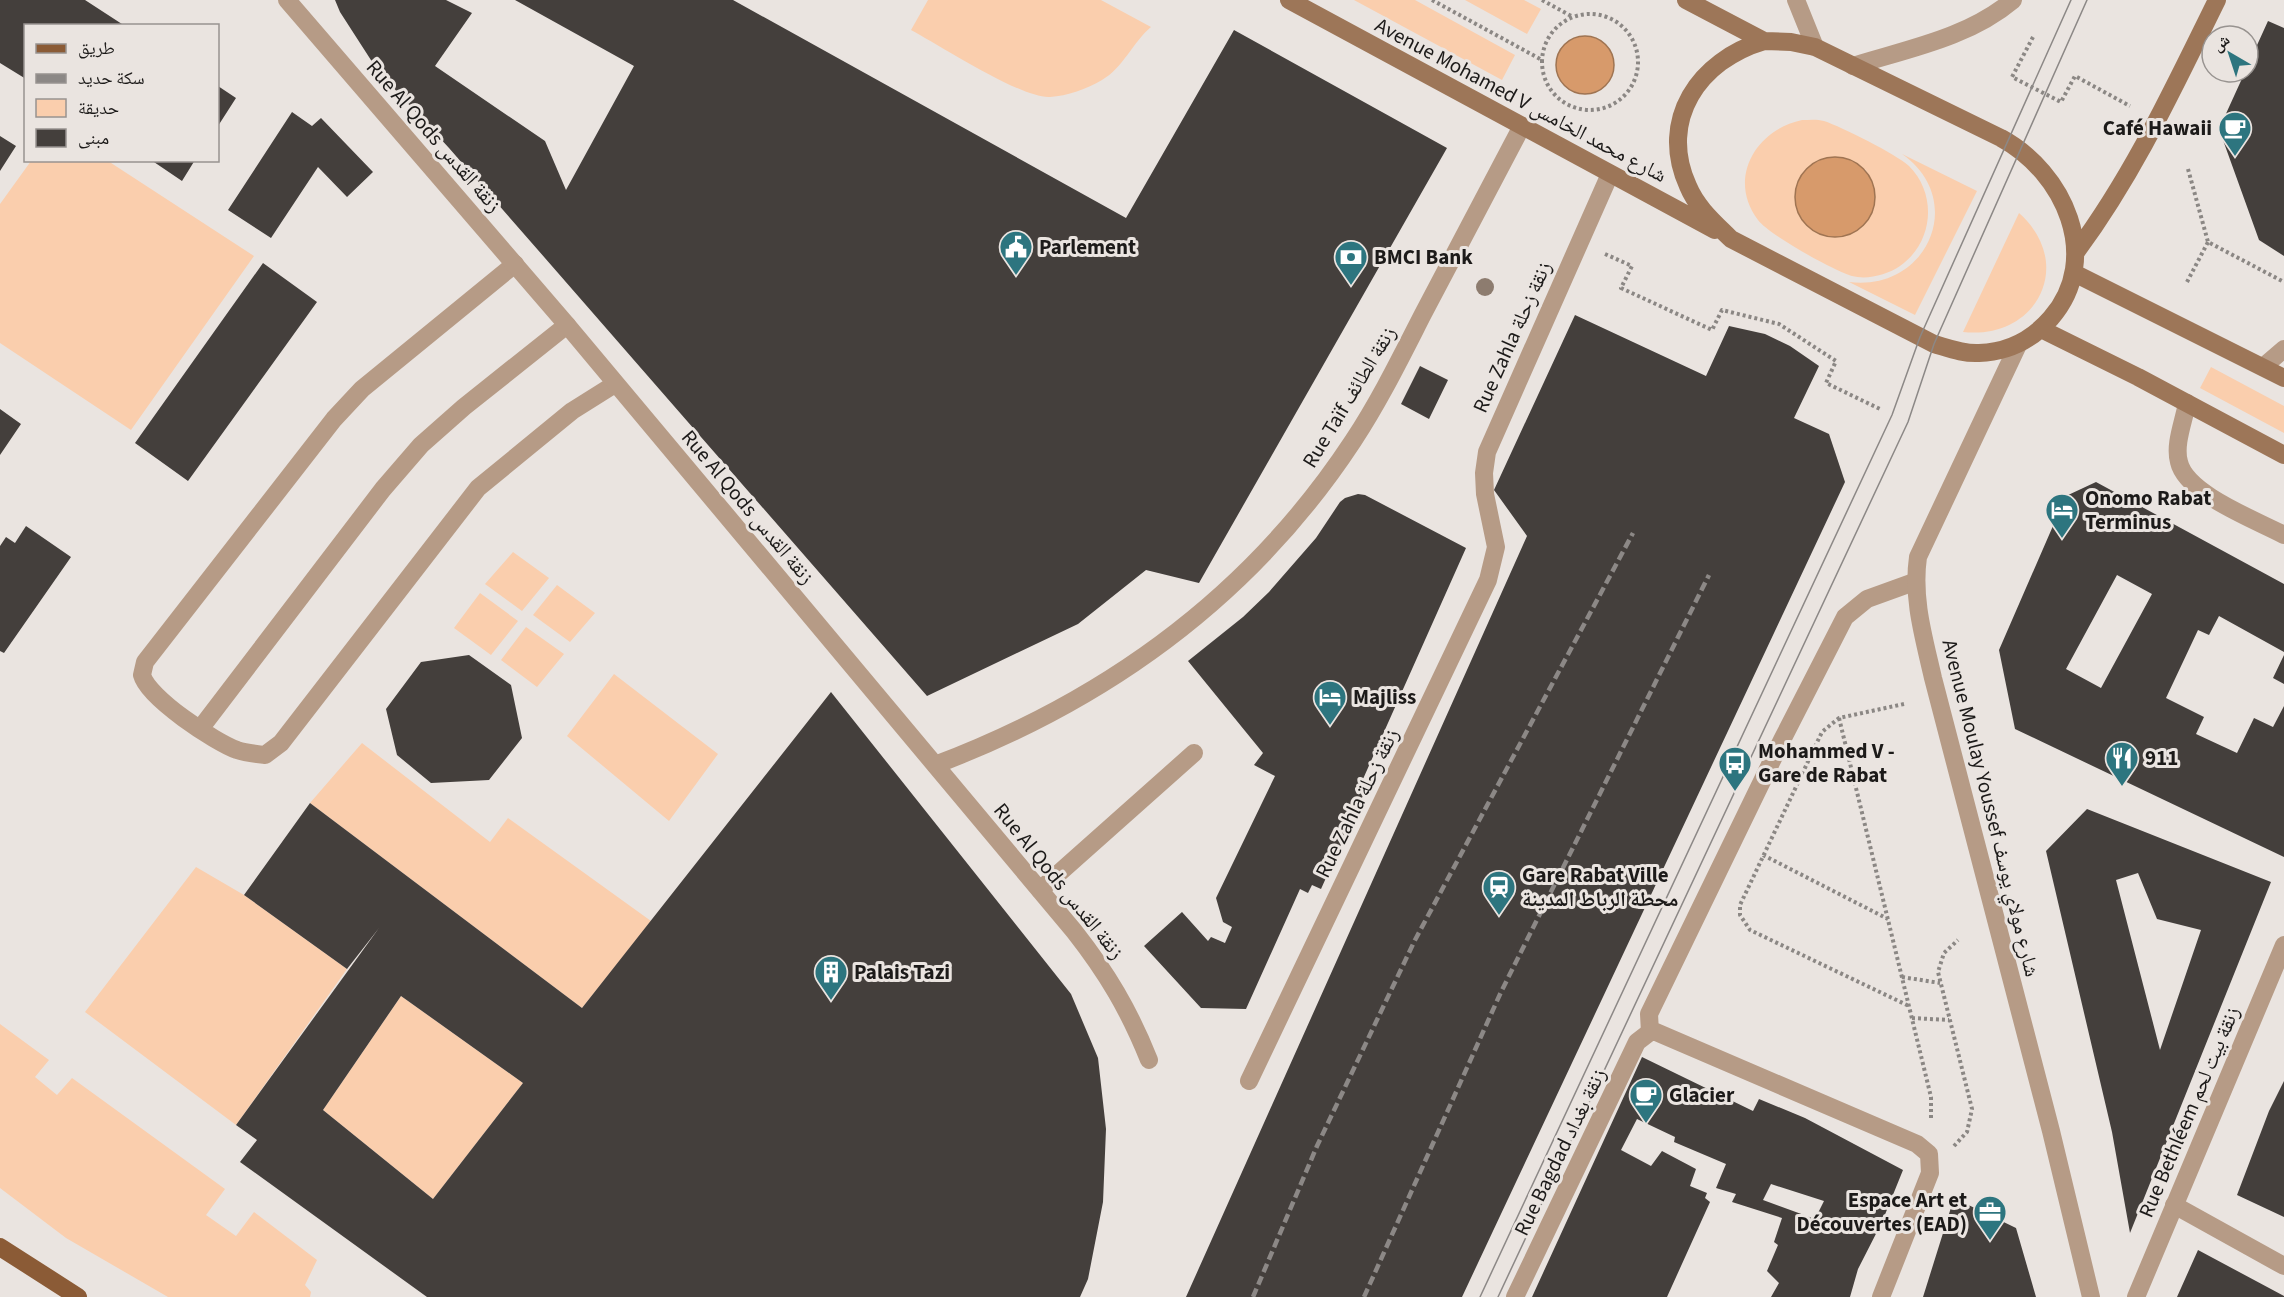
<svg xmlns="http://www.w3.org/2000/svg" width="2284" height="1297" font-family="'Source Sans 3','Noto Naskh Arabic',sans-serif">
<style>
.green{fill:#facead;fill-rule:evenodd}
.water{fill:#d79a6b;stroke:#9f7452;stroke-width:1.5}
.building{fill:#443f3c;fill-rule:evenodd}
.lines{fill:none;stroke-linecap:round;stroke-linejoin:round}
.path{stroke:#8b8784;stroke-width:4;stroke-dasharray:3 3;stroke-linecap:butt}
.service{stroke:#b69b86;stroke-width:18}
.pedestrian{stroke:#b69b86;stroke-width:18}
.minor{stroke:#b69b86;stroke-width:18}
.tertiary{stroke:#b69b86;stroke-width:18}
.secondary{stroke:#9d7658;stroke-width:18}
.primary{stroke:#8b5b36;stroke-width:18}
.tram{stroke:#8c8886;stroke-width:1.5}
.rail{stroke:#8c8886;stroke-width:4.5;stroke-dasharray:9 4.5;stroke-linecap:butt}
.tree{fill:#8d7c6f}
.labels{text-anchor:middle;dominant-baseline:central;stroke-width:6;stroke-linejoin:round;paint-order:stroke}
.street-label{font-size:21px;fill:#1c1a19;stroke:#eae4e0}
.poi-label{font-size:21px;font-weight:bold;fill:#1c1a19;stroke:#eae4e0;text-anchor:start}
</style>
<rect width="100%" height="100%" fill="#eae4e0"/>
<!-- green -->
<path class="green" d="M 928,0 L 1101,0 L 1151,27 C 1133,42 1123,68 1102,80 C 1087,89 1067,96 1050,97 C 1022,99 939,45 911,30 Z
M 1354,0 L 1415,0 L 1515,55 L 1502,80 Z
M 1465,0 L 1524,0 L 1541,9 L 1527,34 Z
M 1802,120 C 1809,120 1817,119 1824,121 C 1842,127 1896,154 1909,166 C 1938,195 1933,243 1900,266 C 1887,275 1867,280 1852,276 C 1834,271 1768,234 1758,220 C 1727,179 1755,130 1802,120 ZM 1865,169 C 1879,191 1878,210 1860,229 Z
M 1902,154 L 1977,191 L 1915,315 L 1849,282 C 1927,292 1968,200 1902,154 Z
M 31,161 L 108,161 L 254,256 L 131,430 L 0,343 L 0,204 Z
M 2019,213 C 2076,264 2037,340 1963,332 Z
M 2211,367 L 2284,406 L 2284,433 L 2200,388 Z
M 513,552 L 549,578 L 522,611 L 485,584 Z
M 557,585 L 595,613 L 570,642 L 533,615 Z
M 480,593 L 518,621 L 491,655 L 454,628 Z
M 526,627 L 564,654 L 537,687 L 501,660 Z
M 614,674 L 718,754 L 669,821 L 567,736 Z
M 362,743 L 490,842 L 508,818 L 651,921 L 582,1008 L 310,803 Z
M 196,867 L 244,895 L 347,969 L 236,1125 L 85,1012 Z
M 401,996 L 523,1083 L 433,1199 L 323,1110 Z
M 0,1024 L 49,1060 L 35,1077 L 57,1095 L 72,1078 L 225,1189 L 206,1215 L 236,1236 L 254,1212 L 317,1260 L 305,1285 L 311,1292 L 310,1297 L 168,1297 L 66,1238 L 0,1188 Z"/>
<!-- water -->
<path class="water" d="M1556 65a29 29 0 1 1 58 0a29 29 0 1 1-58 0Z
M1795 197a40 40 0 1 1 80 0a40 40 0 1 1-80 0Z"/>
<!-- building -->
<path class="building" d="M 0,0 L 85,0 L 125,26 L 26,26 L 26,79 L 0,63 Z
M 335,0 L 446,0 L 472,13 L 435,66 L 545,141 L 566,190 L 634,66 L 515,0 L 733,0 L 1126,218 L 1234,30 L 1447,148 L 1199,583 L 1146,570 L 1078,624 L 927,696 L 449,148 L 378,71 L 340,12 Z
M 2268,21 L 2284,28 L 2284,256 L 2259,240 L 2219,129 L 2245,72 L 2248,72 L 2248,65 Z
M 218,86 L 236,98 L 218,126 Z
M 292,112 L 312,126 L 321,118 L 373,172 L 347,197 L 318,167 L 271,238 L 228,210 Z
M 0,136 L 16,146 L 0,171 Z
M 151,160 L 195,160 L 182,181 Z
M 263,263 L 317,302 L 188,481 L 135,443 Z
M 1575,315 L 1706,376 L 1729,326 L 1765,334 L 1790,346 L 1819,366 L 1794,418 L 1829,434 L 1845,482 L 1462,1297 L 1186,1297 L 1527,536 L 1494,490 Z
M 1420,366 L 1448,380 L 1429,419 L 1401,404 Z
M 0,409 L 21,424 L 0,455 Z
M 2096,482 L 2284,584 L 2284,652 L 2219,616 L 2209,635 L 2198,630 L 2166,698 L 2204,717 L 2196,734 L 2237,753 L 2254,718 L 2273,727 L 2284,706 L 2284,857 L 2015,729 L 1999,650 L 2066,496 ZM 2117,575 L 2152,594 L 2101,688 L 2066,669 Z
M 1358,494 L 1365,495 L 1466,548 L 1359,788 L 1365,791 L 1321,889 L 1312,885 L 1308,893 L 1300,889 L 1246,1009 L 1201,1008 L 1144,946 L 1182,912 L 1208,941 L 1211,937 L 1225,943 L 1232,927 L 1223,922 L 1216,898 L 1275,776 L 1254,765 L 1263,753 L 1188,661 L 1243,617 L 1269,592 L 1316,538 L 1340,502 L 1345,498 Z
M 26,526 L 71,557 L 4,653 L 0,651 L 0,546 L 6,537 L 15,543 Z
M 469,655 L 511,685 L 522,738 L 489,780 L 431,783 L 397,755 L 386,709 L 421,662 Z
M 2284,655 L 2284,684 L 2273,678 Z
M 831,692 L 1071,994 L 1098,1058 L 1106,1129 L 1103,1202 L 1088,1279 L 1080,1297 L 427,1297 L 240,1162 L 257,1140 L 236,1125 L 379,928 L 347,969 L 244,895 L 310,803 L 582,1008 ZM 401,996 L 523,1083 L 433,1199 L 323,1110 Z
M 2087,809 L 2271,882 L 2130,1233 L 2112,1132 L 2046,851 ZM 2138,873 L 2157,919 L 2201,930 L 2160,1050 L 2116,880 Z
M 1642,1057 L 1753,1111 L 1759,1099 L 1805,1118 L 1903,1170 L 1882,1222 L 1858,1269 L 1850,1297 L 1771,1297 L 1779,1283 L 1767,1271 L 1778,1245 L 1774,1242 L 1782,1218 L 1732,1202 L 1736,1194 L 1716,1188 L 1726,1164 L 1674,1142 L 1675,1137 L 1637,1119 L 1621,1150 L 1651,1166 L 1662,1151 L 1696,1169 L 1690,1186 L 1707,1193 L 1705,1198 L 1710,1202 L 1667,1297 L 1532,1297 ZM 1771,1184 L 1824,1201 L 1815,1219 L 1763,1200 Z
M 2284,1081 L 2284,1217 L 2237,1195 L 2269,1111 Z
M 1954,1198 L 2016,1228 L 2036,1297 L 1923,1297 Z
M 2198,1250 L 2284,1296 L 2284,1297 L 2177,1297 Z"/>
<g class="lines">
<!-- path -->
<path class="path" d="M 1432,0 L 1542,60
M 1542,0 L 1573,17
M1542 62a48 48 0 1 1 96 0a48 48 0 1 1-96 0Z
M 2033,37 L 2012,77 L 2061,102 L 2075,76 L 2130,106
M 2188,169 L 2208,242 L 2284,282
M 1605,254 L 1632,266 L 1621,288 L 1712,330 L 1722,310 L 1779,324 L 1836,361 L 1826,383 L 1880,409
M 2187,282 L 2208,242
M 1904,704 L 1839,718 L 1822,732 L 1740,905 L 1740,915 L 1750,930 L 1909,1006
M 1839,718 L 1931,1097 L 1931,1120
M 1763,855 L 1888,919
M 1902,977 L 1940,983
M 1912,1018 L 1949,1020
M 1954,1146 L 1967,1132 L 1972,1109 L 1938,972 L 1944,953 L 1958,940"/>
<!-- service -->
<path class="service" d="M 515,264 L 362,389 L 334,419 L 145,662 L 142,675 C 148,698 215,742 237,750 C 246,753 256,754 265,755 L 281,743 L 478,488 L 572,411 L 615,384
M 2263,367 L 2284,349
M 2187,403 C 2184,421 2174,444 2179,462 C 2186,494 2256,520 2284,535
M 200,729 L 383,489 L 421,445 L 464,407 L 567,325
M 1040,890 L 1194,753"/>
<!-- pedestrian -->
<path class="pedestrian" d="M 1650,1032 L 1649,1014 L 1782,740 L 1845,617 L 1867,599 L 1914,582
M 2174,1205 L 2284,1266"/>
<!-- minor -->
<path class="minor" d="M 287,0 L 567,325 L 1074,931 C 1107,973 1129,1010 1149,1060
M 935,765 C 1107,700 1251,596 1353,441 C 1380,400 1401,357 1423,314 C 1456,251 1489,189 1522,126
M 1249,1081 L 1488,580 L 1496,547 L 1485,494 L 1484,473 L 1487,452 L 1610,174
M 1515,1297 L 1637,1042 L 1650,1032 L 1656,1032 L 1917,1144 L 1929,1154 L 1930,1173 L 1881,1297
M 2136,1297 L 2284,945"/>
<!-- tertiary -->
<path class="tertiary" d="M 1796,0 L 1815,47
M 1853,66 C 1907,49 1968,38 2013,0
M 2018,345 L 1918,557 C 1912,599 1924,638 1933,678 L 2051,1131 L 2091,1297"/>
<!-- secondary -->
<path class="secondary" d="M 1289,0 L 1715,230
M 1686,0 L 1764,41
M 1764,41 L 1791,42 L 1815,47 L 2001,138 C 2064,172 2103,258 2051,318 C 2032,340 2007,352 1979,353 C 1963,354 1948,348 1934,344 L 1731,239 C 1715,223 1697,208 1688,186 C 1658,120 1699,60 1764,41 Z
M 2076,252 C 2134,174 2174,87 2217,0
M 2074,273 L 2284,378
M 2041,329 L 2138,377 L 2284,455"/>
<!-- primary -->
<path class="primary" d="M 0,1247 L 78,1297"/>
<!-- tram -->
<path class="tram" d="M 1480,1297 L 1892,415 L 1920,337 L 2071,0
M 1498,1297 L 1908,422 L 1934,344 L 2087,0"/>
<!-- rail -->
<path class="rail" d="M 1253,1297 L 1317,1146 L 1415,940 L 1633,533
M 1364,1297 L 1501,992 L 1709,575"/>
</g>
<!-- trees -->
<circle class="tree" cx="1485" cy="287" r="9"/>
<!-- icons -->
<defs>
<symbol id="cafe-pin" viewBox="-11 -11 22 30"><path d="M0 17L-7.5 6A9.5 9.5 0 1 1 7.5 6Z" fill="#2d757f" stroke="#eae4e0"/><path d="M-5.5-4.5H6V0H3Q3 3.5 0 3.5H-2.5Q-5.5 3.5-5.5 0ZM3-3.2v2h1.7v-2ZM-6 4.5H4V6H-6Z" fill="#fff"/></symbol>
<symbol id="civic-pin" viewBox="-11 -11 22 30"><path d="M0 17L-7.5 6A9.5 9.5 0 1 1 7.5 6Z" fill="#2d757f" stroke="#eae4e0"/><path d="M-.6-6.5H3V-4.5H.6V-3L4-1V1h2V6H-6V1h2V-1L-.6-3ZM-1.2 2.5V6h2.4V2.5Z" fill="#fff"/></symbol>
<symbol id="bank-pin" viewBox="-11 -11 22 30"><path d="M0 17L-7.5 6A9.5 9.5 0 1 1 7.5 6Z" fill="#2d757f" stroke="#eae4e0"/><path d="M-6-4H6V4H-6ZM0-2.3a2.3 2.3 0 1 0 0 4.6a2.3 2.3 0 1 0 0-4.6Z" fill="#fff"/></symbol>
<symbol id="hotel-pin" viewBox="-11 -11 22 30"><path d="M0 17L-7.5 6A9.5 9.5 0 1 1 7.5 6Z" fill="#2d757f" stroke="#eae4e0"/><path d="M-6-4.5h1.5V1H6V5H4.5V3h-9V5H-6ZM-4 0a1.8 1.8 0 1 1 3.6 0ZM.5 0V-2.5h3Q6-2.5 6 0Z" fill="#fff"/></symbol>
<symbol id="restaurant-pin" viewBox="-11 -11 22 30"><path d="M0 17L-7.5 6A9.5 9.5 0 1 1 7.5 6Z" fill="#2d757f" stroke="#eae4e0"/><path d="M-5-6h1v4h1v-4h1v4h1v-4h1v5L-1.5 .5V6h-2V.5L-5-1ZM5-6V6H3V1.5H1.5Q1.5-4 5-6Z" fill="#fff"/></symbol>
<symbol id="bus-pin" viewBox="-11 -11 22 30"><path d="M0 17L-7.5 6A9.5 9.5 0 1 1 7.5 6Z" fill="#2d757f" stroke="#eae4e0"/><path d="M-5-6H5V4H4V6H2V4H-2V6H-4V4H-5ZM-3.5-4V0h7V-4ZM-3.5 1.2v1.5H-2V1.2ZM2 1.2v1.5H3.5V1.2Z" fill="#fff"/></symbol>
<symbol id="station-pin" viewBox="-11 -11 22 30"><path d="M0 17L-7.5 6A9.5 9.5 0 1 1 7.5 6Z" fill="#2d757f" stroke="#eae4e0"/><path d="M-3-6H3Q5-6 5-4V2Q5 4 3 4L4.5 6H3L1.5 4h-3L-3 6H-4.5L-3 4Q-5 4-5 2V-4Q-5-6-3-6ZM-3.5-4v3h7v-3ZM-3.5 1v1.5H-2V1ZM2 1v1.5H3.5V1Z" fill="#fff"/></symbol>
<symbol id="building-pin" viewBox="-11 -11 22 30"><path d="M0 17L-7.5 6A9.5 9.5 0 1 1 7.5 6Z" fill="#2d757f" stroke="#eae4e0"/><path d="M-4-6H4V6H1V3H-1V6H-4ZM-2.5-4.3h1.7v1.8h-1.7ZM.8-4.3h1.7v1.8H.8ZM-2.5-1h1.7V.8h-1.7ZM.8-1h1.7V.8H.8Z" fill="#fff"/></symbol>
<symbol id="office-pin" viewBox="-11 -11 22 30"><path d="M0 17L-7.5 6A9.5 9.5 0 1 1 7.5 6Z" fill="#2d757f" stroke="#eae4e0"/><path d="M-6-3h4V-5.5h4V-3h4V5H-6ZM-1-4.5V-3h2v-1.5ZM-6 0V1H6V0Z" fill="#fff"/></symbol>
</defs>
<g fill-rule="evenodd">
<use href="#cafe-pin" x="2216" y="109" width="38" height="52"/>
<use href="#civic-pin" x="997" y="228" width="38" height="52"/>
<use href="#bank-pin" x="1332" y="238" width="38" height="52"/>
<use href="#hotel-pin" x="2043" y="491" width="38" height="52"/>
<use href="#hotel-pin" x="1311" y="678" width="38" height="52"/>
<use href="#restaurant-pin" x="2103" y="739" width="38" height="52"/>
<use href="#bus-pin" x="1716" y="744" width="38" height="52"/>
<use href="#station-pin" x="1480" y="868" width="38" height="52"/>
<use href="#building-pin" x="812" y="953" width="38" height="52"/>
<use href="#cafe-pin" x="1627" y="1076" width="38" height="52"/>
<use href="#office-pin" x="1971" y="1193" width="38" height="52"/>
</g>
<g class="labels">
<!-- street labels -->
<g class="street-label">
<text transform="translate(1521 100) rotate(28)">Avenue Mohamed V شارع محمد الخامس</text>
<text transform="translate(434 136) rotate(49)">Rue Al Qods زنقة القدس</text>
<text transform="translate(1512 337) rotate(-66)">Rue Zahla زنقة زحلة</text>
<text transform="translate(1349 397) rotate(-59)">Rue Taïf زنقة الطائف</text>
<text transform="translate(748 507) rotate(50)">Rue Al Qods زنقة القدس</text>
<text transform="translate(1357 803) rotate(-64)">Rue Zahla زنقة زحلة</text>
<text transform="translate(1991 808) rotate(76)">Avenue Moulay Youssef شارع مولاي يوسف</text>
<text transform="translate(1059 881) rotate(51)">Rue Al Qods زنقة القدس</text>
<text transform="translate(2189 1112) rotate(-67)">Rue Bethléem زنقة بيت لحم</text>
<text transform="translate(1560 1152) rotate(-64)">Rue Bagdad زنقة بغداد</text>
</g>
<!-- poi labels -->
<g class="poi-label">
<text x="2212" y="128" text-anchor="end">Café Hawaii</text>
<text x="1039" y="247">Parlement</text>
<text x="1374" y="257">BMCI Bank</text>
<text x="2085" y="498">Onomo Rabat<tspan x="2085" dy="24">Terminus</tspan></text>
<text x="1353" y="697">Majliss</text>
<text x="1758" y="751">Mohammed V -<tspan x="1758" dy="24">Gare de Rabat</tspan></text>
<text x="2145" y="758">911</text>
<text x="1522" y="875">Gare Rabat Ville<tspan x="1522" dy="24">محطة الرباط المدينة</tspan></text>
<text x="854" y="972">Palais Tazi</text>
<text x="1669" y="1095">Glacier</text>
<text x="1967" y="1200" text-anchor="end">Espace Art et<tspan x="1967" dy="24">Découvertes (EAD)</tspan></text>
</g>
</g>
<!-- legend -->
<rect x="24" y="24" width="195" height="138" fill="#eae4e0" stroke="#989390" stroke-width="1.5"/>
<rect x="36" y="44" width="30" height="9" fill="#8b5b36" stroke="#989390" stroke-width="1.5"/>
<text x="78" y="54" font-size="18" fill="#1c1a19">طريق</text>
<rect x="36" y="74" width="30" height="9" fill="#8c8886" stroke="#989390" stroke-width="1.5"/>
<text x="78" y="84" font-size="18" fill="#1c1a19">سكة حديد</text>
<rect x="36" y="99" width="30" height="18" fill="#facead" stroke="#989390" stroke-width="1.5"/>
<text x="78" y="114" font-size="18" fill="#1c1a19">حديقة</text>
<rect x="36" y="129" width="30" height="18" fill="#443f3c" stroke="#989390" stroke-width="1.5"/>
<text x="78" y="144" font-size="18" fill="#1c1a19">مبنى</text>
<!-- north arrow -->
<g transform="translate(2230 54) rotate(321)"><circle r="28" fill="#eae4e0" stroke="#989390" stroke-width="1.5"/>
<path d="M0-4.5L10 22L0 15L-10 22Z" fill="#2d757f"/>
<text y="-9" font-size="16" font-weight="bold" text-anchor="middle" fill="#1c1a19">ش</text>
</g>
</svg>
